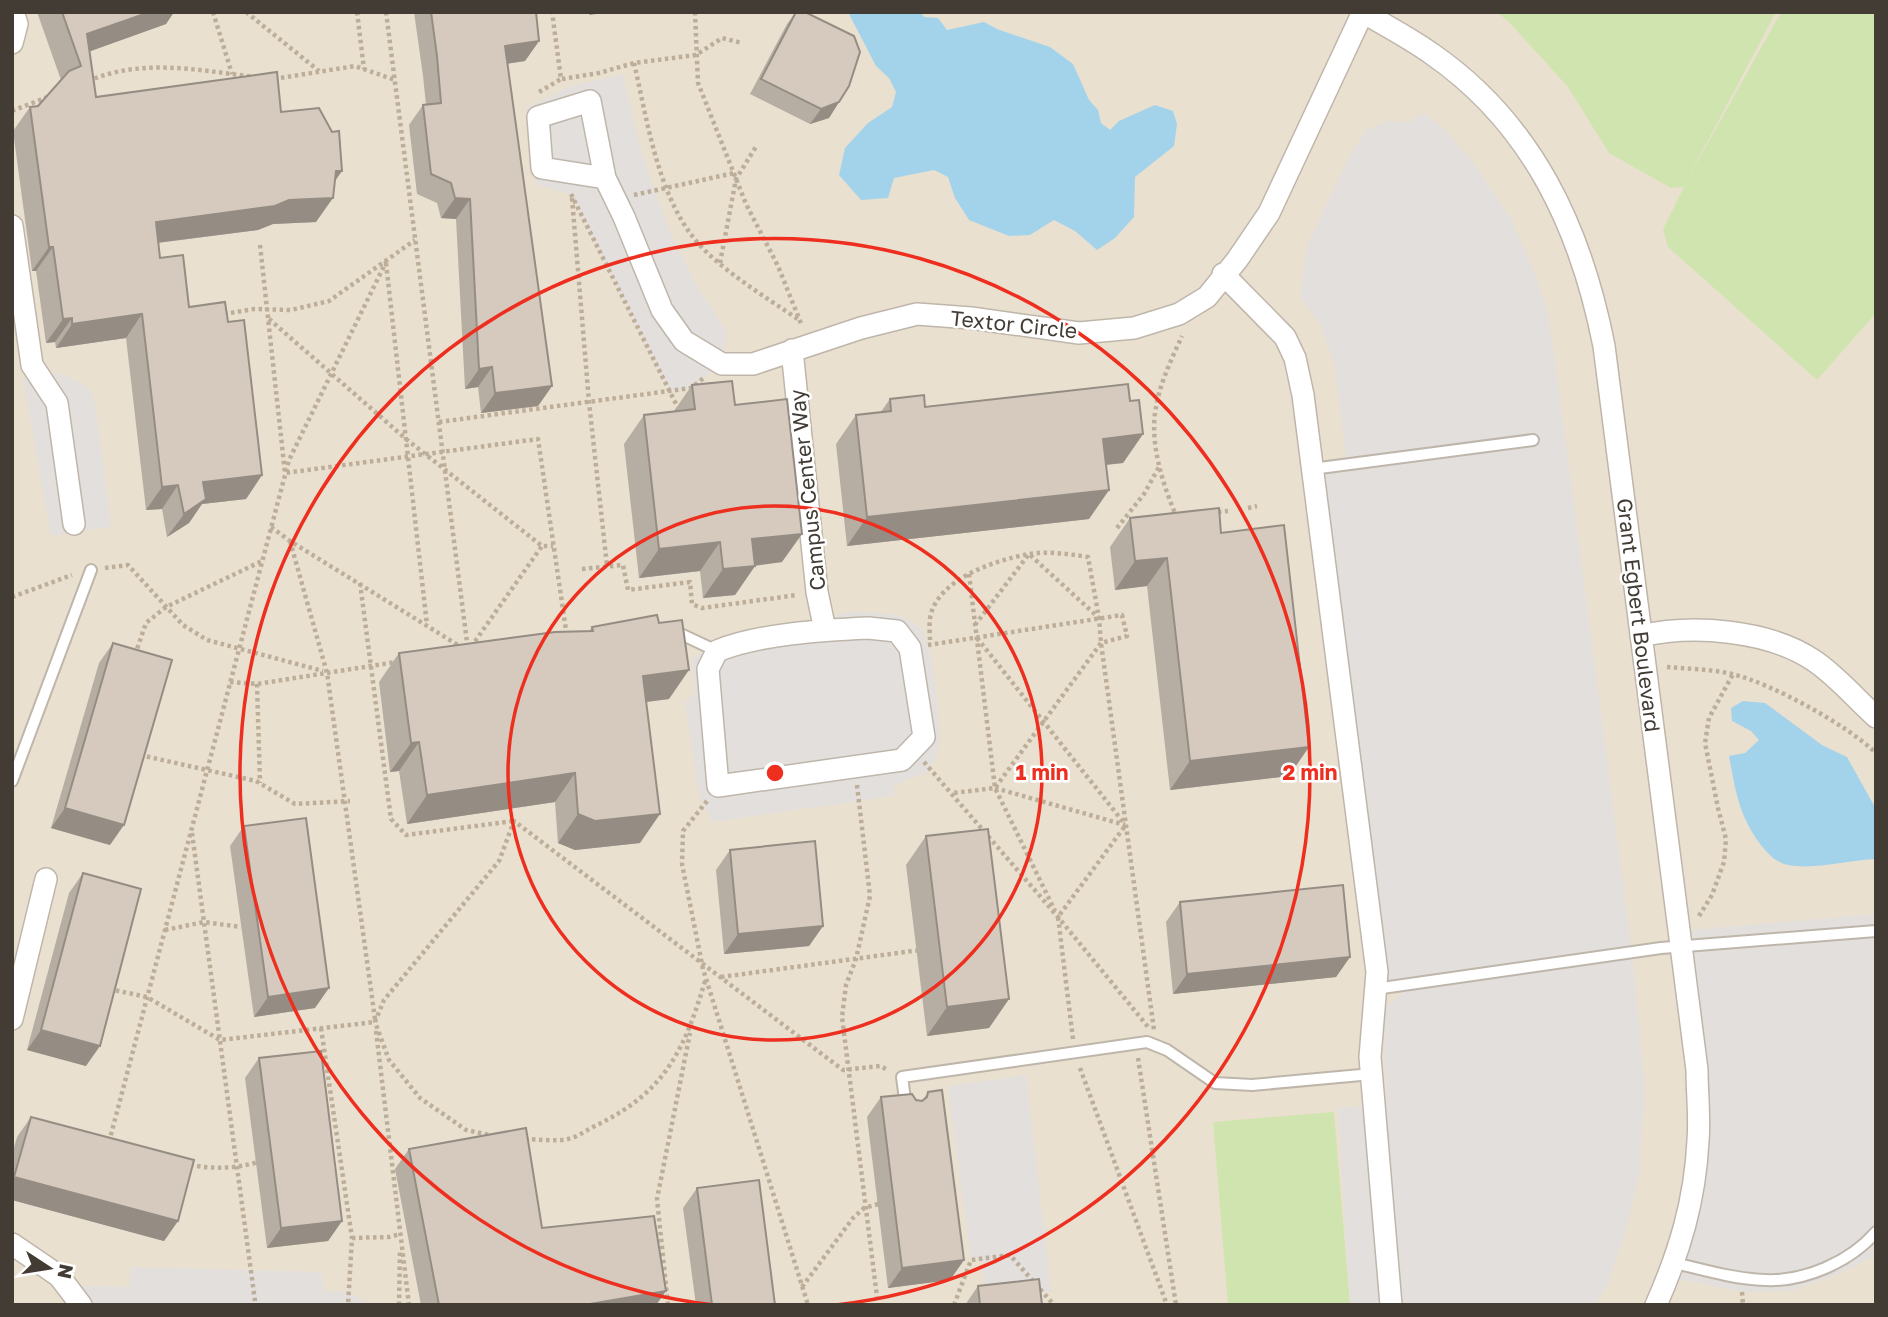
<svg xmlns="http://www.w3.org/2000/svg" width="1888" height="1317" font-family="'Golos Text',sans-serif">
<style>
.education{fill:#eae0cf}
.green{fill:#d0e4af}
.parking{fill:#e2dfdc}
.water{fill:#a3d3eb}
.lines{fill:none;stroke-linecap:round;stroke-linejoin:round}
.service-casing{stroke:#bfb6ab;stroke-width:14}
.minor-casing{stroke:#bfb6ab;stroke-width:24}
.path{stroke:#bdae9a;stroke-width:4.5;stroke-dasharray:3.5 3.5;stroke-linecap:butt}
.service{stroke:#fff;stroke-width:10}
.minor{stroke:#fff;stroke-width:21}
.wall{fill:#b7aea3}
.shaded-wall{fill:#958d84}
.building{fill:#d5cabd;stroke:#958d84;stroke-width:2}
.ring{fill:none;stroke:#ee2e1f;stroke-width:3.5}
.labels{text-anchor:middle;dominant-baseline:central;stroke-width:5;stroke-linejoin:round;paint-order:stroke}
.street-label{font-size:21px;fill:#433c35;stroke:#fff}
.centre{fill:#ee2e1f;stroke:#fff;stroke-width:3.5}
.ring-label{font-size:21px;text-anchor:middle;font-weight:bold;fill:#ee2e1f;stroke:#fff;stroke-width:5;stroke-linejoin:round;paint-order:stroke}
</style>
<rect width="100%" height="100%" fill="#f1ece4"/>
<!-- education -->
<path class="education" d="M 12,12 L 1876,12 L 1876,1305 L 12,1305 Z"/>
<!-- green -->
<path class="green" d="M 1497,12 L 1776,12 L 1685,184 L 1781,12 L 1876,12 L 1876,313 L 1817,380 L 1668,247 L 1663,229 L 1684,187 L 1671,188 L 1609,153 L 1568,87 L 1510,23 Z
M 1334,1112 L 1350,1305 L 1228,1305 L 1213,1122 Z"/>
<!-- parking -->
<path class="parking" d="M 623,74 L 640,148 L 656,195 L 674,241 L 696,284 L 727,333 L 722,364 L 691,388 L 669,391 L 572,195 L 535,184 L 526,108 L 571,86 Z
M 1423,113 L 1442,127 L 1471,159 L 1510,217 L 1532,266 L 1547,310 L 1556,367 L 1632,953 L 1645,1090 L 1639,1174 L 1627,1227 L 1608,1283 L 1595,1305 L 1350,1305 L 1338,1108 L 1387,1104 L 1382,1023 L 1387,1006 L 1414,984 L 1375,989 L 1312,469 L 1347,464 L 1334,362 L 1320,325 L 1300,297 L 1307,245 L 1349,157 L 1366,130 L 1388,121 L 1410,122 Z
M 57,373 L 74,379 L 88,388 L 95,403 L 111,527 L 51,536 L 23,378 Z
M 854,611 L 900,615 L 911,621 L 922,630 L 932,659 L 941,737 L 936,756 L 926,773 L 894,785 L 894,796 L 712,822 L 699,794 L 685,702 L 695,692 L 691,660 L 722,636 Z
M 1876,914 L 1876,1256 L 1831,1277 L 1791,1291 L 1742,1292 L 1668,1277 L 1698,1140 L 1679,931 Z
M 1026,1075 L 1051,1292 L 985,1300 L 982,1259 L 971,1260 L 948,1086 Z
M 131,1267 L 321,1272 L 324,1291 L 347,1292 L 362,1299 L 365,1305 L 81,1305 L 66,1285 L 129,1287 Z"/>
<!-- water -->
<path class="water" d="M 848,12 L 921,12 L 924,17 L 938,18 L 947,30 L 984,22 L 997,29 L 1050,47 L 1073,64 L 1089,100 L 1098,110 L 1101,123 L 1110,130 L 1119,121 L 1155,105 L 1173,111 L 1177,124 L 1174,146 L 1135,177 L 1134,217 L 1115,238 L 1097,250 L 1075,231 L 1054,220 L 1030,235 L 1009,236 L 969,220 L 955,198 L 948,177 L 934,170 L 894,178 L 888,198 L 861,200 L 839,175 L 845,148 L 868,123 L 892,107 L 896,92 L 889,78 L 876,66 Z
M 1743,701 L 1765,703 L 1822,745 L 1847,757 L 1876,809 L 1876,859 C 1847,860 1817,870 1789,865 C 1780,864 1772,858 1766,851 C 1740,821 1736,794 1729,756 L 1745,753 L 1759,740 L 1751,731 L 1732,721 L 1731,708 Z"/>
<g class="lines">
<defs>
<path id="service" d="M 1312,469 L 1533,440
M 672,630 L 717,651
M 12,781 L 91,570
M 1375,989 L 1661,948 L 1876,931
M 906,1107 L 902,1077 L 1147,1042 L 1167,1050 L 1215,1083 L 1252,1085 L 1372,1074
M 1675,1263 C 1704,1270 1735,1279 1765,1280 C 1804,1282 1850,1262 1876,1232"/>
<path id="minor" d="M 1363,12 C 1386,26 1410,38 1432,54 C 1533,124 1581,229 1604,346 L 1697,1070 C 1697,1093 1700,1118 1698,1141 C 1695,1200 1680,1251 1656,1305
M 12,43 L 17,24 L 13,12
M 605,178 L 542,168 L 538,117 L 590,101 L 605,178 L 624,217 L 662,310 L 684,341 L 722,364 L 753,364 L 861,328 L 917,314 L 971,318 L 1079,333 L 1134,328 L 1179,314 L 1207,297 L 1237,260 L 1269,213 L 1363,12
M 12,226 L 32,365 L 57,403 L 74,524
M 1223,274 L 1285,337 L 1295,358 L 1303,395 L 1377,972 L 1370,1057 L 1391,1305
M 792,350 L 817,592 L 825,630
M 868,628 L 897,631 L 910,648 L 924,737 L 902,760 L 718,786 L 708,669 L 717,651 C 758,634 824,630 868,628 Z
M 1641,636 C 1692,624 1768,630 1813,660 C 1836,675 1855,698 1876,717
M 12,1019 L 46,879
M 12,1244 L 59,1276 L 81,1305"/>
</defs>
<!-- service casing -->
<use href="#service" class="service-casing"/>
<!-- minor casing -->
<use href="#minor" class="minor-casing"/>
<!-- path -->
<path class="path" d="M 213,12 L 232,74
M 246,12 L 319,71
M 357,12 L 364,69
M 386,12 L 468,650
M 695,12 L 698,83 L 746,204 L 778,266 L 802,326
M 634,63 C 647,119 657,191 693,237 C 717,268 766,297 799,320
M 274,79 L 355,66 L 395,80
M 562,79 L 599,73 L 634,63 L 696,55 L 722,38 L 742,43
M 88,81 C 143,58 197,70 255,77
M 539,92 L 561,79 L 552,12
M 12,111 L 50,96
M 571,194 L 680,412
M 634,195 L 734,173
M 572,198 L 589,402 L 607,566
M 260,245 L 285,473 L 538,439 L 567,637
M 386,263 L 427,625
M 720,263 L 736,179 L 757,145
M 224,314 L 254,309 L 291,310 L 329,301 L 415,240
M 269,319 L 406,439 L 542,546 L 553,546
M 439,422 L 691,388 L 705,377
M 1248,508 L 1257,506
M 1218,512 L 1228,511
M 1177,518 C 1163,485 1149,443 1156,407 C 1160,383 1172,358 1182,336
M 271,527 L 290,541 L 461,647
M 1117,528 L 1144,494 L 1159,467
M 290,541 L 327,673 L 375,1019
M 105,568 L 128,565 L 183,625 L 207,640 L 323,671
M 582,569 L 623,565 L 628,590 L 690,582 L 692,604 L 702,608 L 797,595
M 969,574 L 995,788 L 1055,911
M 360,583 L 391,819 L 406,835 L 514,821
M 12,597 L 72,575
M 975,625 L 1029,554 L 1099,618
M 977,638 L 1124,823
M 930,640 C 930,634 929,626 930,619 C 935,580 995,560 1029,554 C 1048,551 1068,554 1088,557 L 1099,618 L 1101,643 L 1154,1030
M 928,645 L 1122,615 L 1127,636 L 1101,643 L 995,788 L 953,793
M 471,647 L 542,546
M 135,655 L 146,623 L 166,607 L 262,561
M 1667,667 C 1688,669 1711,669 1732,674 C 1771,683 1847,725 1876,753
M 230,682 L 257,684 L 396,662
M 257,684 L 260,783
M 140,755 L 256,781 L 295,804 L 350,801
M 924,762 L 1058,917 L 1149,1028
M 857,785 L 870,896 L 856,959 L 846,985 L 842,1017 L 878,1305
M 995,788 L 1125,825
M 707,801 L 683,831 L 682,864 L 703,969 L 808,1305
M 192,833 L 255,1301
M 1699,916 L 1712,895 L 1724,862 L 1726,839 L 1718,808 L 1705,743 L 1709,718 L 1733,674
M 165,930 L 204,922 L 241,927
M 721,977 L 920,950
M 109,989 L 147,997 L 220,1040 L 375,1022
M 321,1028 L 352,1238 L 348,1305
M 376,1031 L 409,1305
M 1073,1039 L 1058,917 L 1125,826
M 1138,1058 L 1176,1305
M 1080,1068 L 1167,1305
M 495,1136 L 466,1130 L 420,1098 L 389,1060 L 375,1022 L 384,1000 L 499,861 L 514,821 L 843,1070 L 880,1066 L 888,1070
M 525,1139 C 538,1139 555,1142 568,1139 C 578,1137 588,1129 597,1125 C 667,1091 685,1048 706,978
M 109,1142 L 289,460 L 386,262
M 190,1165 C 214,1169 234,1169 258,1162
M 352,1238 L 389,1237 L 401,1234
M 802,1287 L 853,1218 L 864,1208 L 882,1203
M 1742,1292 L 1743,1305
M 399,1305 L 400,1250
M 668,1305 L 657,1199 L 690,1033
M 954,1305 L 971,1260 L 1010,1255 L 1054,1305"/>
<!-- service -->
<use href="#service" class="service"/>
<!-- minor -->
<use href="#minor" class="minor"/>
</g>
<!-- wall -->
<path class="wall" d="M 37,12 L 174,12 L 166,24 L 90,51 L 96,97 L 281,112 L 334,182 L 316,222 L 273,224 L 258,230 L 158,243 L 160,258 L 189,307 L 228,322 L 262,475 L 246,499 L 202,504 L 189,523 L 167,537 L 162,509 L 146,510 L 126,338 L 56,348 L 55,342 L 46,343 L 36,271 L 32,271 L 13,131 L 30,107 L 38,106 L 61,80 Z
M 414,12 L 536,12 L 539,41 L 525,61 L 507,64 L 552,386 L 538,406 L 481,413 L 478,387 L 465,389 L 456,219 L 441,218 L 437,203 L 417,194 L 409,125 L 423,105 L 426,105 L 423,76 Z
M 796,12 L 839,102 L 829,118 L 810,124 L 750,94 L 787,24 Z
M 692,385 L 735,405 L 782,562 L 755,566 L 735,595 L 703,598 L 700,571 L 639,578 L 624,444 L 644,415 L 674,411 Z
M 890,399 L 925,407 L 1143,434 L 1123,463 L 1106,465 L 1109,490 L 1089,519 L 847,546 L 836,444 L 856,415 L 880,413 Z
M 1130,518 L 1221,533 L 1289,776 L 1170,790 L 1147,586 L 1115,590 L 1110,547 Z
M 592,627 L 669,699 L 646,702 L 640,843 L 575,850 L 558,843 L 555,802 L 407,824 L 399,771 L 390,772 L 379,682 L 399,653 L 589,631 Z
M 113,643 L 110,845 L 51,828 L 99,663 Z
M 244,826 L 315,1008 L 254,1017 L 230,846 Z
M 926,836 L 1009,999 L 989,1028 L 927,1036 L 906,865 Z
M 730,850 L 823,926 L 809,946 L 724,954 L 716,870 Z
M 83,873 L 86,1066 L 27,1050 L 69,893 Z
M 1180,902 L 1350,957 L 1336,977 L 1173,994 L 1166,922 Z
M 259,1058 L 342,1221 L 328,1241 L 267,1248 L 245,1078 Z
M 928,1092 L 964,1260 L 950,1280 L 888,1288 L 867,1117 L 881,1097 L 922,1101 Z
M 31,1117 L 178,1221 L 164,1241 L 12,1200 L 12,1154 L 17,1137 Z
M 409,1149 L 542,1228 L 666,1291 L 656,1305 L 421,1305 L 395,1169 Z
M 697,1188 L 775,1305 L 696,1305 L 683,1208 Z
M 978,1286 L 1042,1305 L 965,1305 Z"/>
<!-- shaded-wall -->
<path class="shaded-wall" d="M 150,12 L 174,12 L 166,24 L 77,56 L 87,34 Z
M 591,12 L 611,12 L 589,15 Z
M 539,41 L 525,61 L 491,66 L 505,46 Z
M 839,102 L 829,118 L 810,124 L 821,109 Z
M 336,171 L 342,171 L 326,194 Z
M 333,198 L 316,222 L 273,224 L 258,230 L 139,245 L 156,222 L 289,200 Z
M 455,198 L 470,199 L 456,219 L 441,218 Z
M 49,247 L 53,247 L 36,271 L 32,271 Z
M 142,314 L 126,338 L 56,348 L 72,324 Z
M 72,318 L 55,342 L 46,343 L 63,319 Z
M 492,367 L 478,387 L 465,389 L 479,369 Z
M 552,386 L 538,406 L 481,413 L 495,393 Z
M 1143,434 L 1123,463 L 1083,467 L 1103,439 Z
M 262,475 L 246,499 L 202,504 L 189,523 L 167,537 L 184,514 L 203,482 Z
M 178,485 L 162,509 L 146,510 L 162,487 Z
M 1109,490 L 1089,519 L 847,546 L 867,517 Z
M 802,534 L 782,562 L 732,568 L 752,539 Z
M 720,542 L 700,571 L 639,578 L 659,549 Z
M 1167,558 L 1147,586 L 1115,590 L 1135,561 Z
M 755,566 L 735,595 L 703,598 L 723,569 Z
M 689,670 L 669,699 L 622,705 L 643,676 Z
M 419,742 L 399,771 L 390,772 L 411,743 Z
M 1309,747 L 1289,776 L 1170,790 L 1190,761 Z
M 575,773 L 555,802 L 407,824 L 427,795 Z
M 65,808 L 124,825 L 110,845 L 51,828 Z
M 578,814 L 660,814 L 640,843 L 575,850 L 558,843 Z
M 823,926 L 809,946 L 724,954 L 738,934 Z
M 1350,957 L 1336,977 L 1173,994 L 1187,974 Z
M 329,988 L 315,1008 L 254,1017 L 268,997 Z
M 1009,999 L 989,1028 L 927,1036 L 947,1007 Z
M 41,1030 L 100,1046 L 86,1066 L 27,1050 Z
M 14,1177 L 178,1221 L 164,1241 L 12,1200 L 12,1180 Z
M 342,1221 L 328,1241 L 267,1248 L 281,1228 Z
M 964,1260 L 950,1280 L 888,1288 L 902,1268 Z
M 666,1291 L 656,1305 L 584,1305 Z"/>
<!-- building -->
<path class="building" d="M 62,12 L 150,12 L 87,34 L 96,97 L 277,72 L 281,112 L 319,108 L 332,132 L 339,131 L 342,171 L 336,171 L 333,198 L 289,200 L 275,206 L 156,222 L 160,258 L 183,255 L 189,307 L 225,302 L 228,322 L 244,320 L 262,475 L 203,482 L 206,499 L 184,514 L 178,485 L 162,487 L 142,314 L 72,324 L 72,318 L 63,319 L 53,247 L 49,247 L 30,107 L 38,106 L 69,71 L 81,66 Z
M 431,12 L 536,12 L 539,41 L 505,46 L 552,386 L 495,393 L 492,367 L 479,369 L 470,199 L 455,198 L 451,183 L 431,174 L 423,105 L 441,103 L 437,56 Z
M 796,12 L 805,12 L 854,36 L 860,52 L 849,86 L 839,102 L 821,109 L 761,79 Z
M 732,381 L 735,405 L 787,399 L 802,534 L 752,539 L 755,566 L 723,569 L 720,542 L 659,549 L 644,415 L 695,409 L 692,385 Z
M 1128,384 L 1130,401 L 1139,400 L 1143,434 L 1103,439 L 1109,490 L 867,517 L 856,415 L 891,411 L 890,399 L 924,395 L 925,407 Z
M 1219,508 L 1221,533 L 1284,525 L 1309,747 L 1190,761 L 1167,558 L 1135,561 L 1130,518 Z
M 657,615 L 659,623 L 682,620 L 689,670 L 643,676 L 660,814 L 595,821 L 578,814 L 575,773 L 427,795 L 419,742 L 411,743 L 399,653 L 555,632 L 593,631 L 592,627 Z
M 113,643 L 172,660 L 124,825 L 65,808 Z
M 306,818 L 329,988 L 268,997 L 244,826 Z
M 988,829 L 1009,999 L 947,1007 L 926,836 Z
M 815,841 L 823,926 L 738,934 L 730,850 Z
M 83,873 L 141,889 L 100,1046 L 41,1030 Z
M 1343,885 L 1350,957 L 1187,974 L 1180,902 Z
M 321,1051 L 342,1221 L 281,1228 L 259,1058 Z
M 942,1090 L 964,1260 L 902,1268 L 881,1097 L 912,1094 L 916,1100 L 922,1101 L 927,1097 L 928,1092 Z
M 31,1117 L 194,1160 L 178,1221 L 14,1177 Z
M 526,1128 L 542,1228 L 654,1216 L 666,1291 L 584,1305 L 439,1305 L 409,1149 Z
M 759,1180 L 775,1305 L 712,1305 L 697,1188 Z
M 1039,1279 L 1042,1305 L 980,1305 L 978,1286 Z"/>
<!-- distance rings -->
<g class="ring">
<circle cx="775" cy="773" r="267"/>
<path d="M714 1305A535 535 0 1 1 836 1305"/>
</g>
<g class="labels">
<!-- street labels -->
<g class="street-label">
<text transform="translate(1014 324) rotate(6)">Textor Circle</text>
<text transform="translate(807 490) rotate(-96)">Campus Center Way</text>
<text transform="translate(1639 615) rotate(83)">Grant Egbert Boulevard</text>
</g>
</g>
<circle cx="775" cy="773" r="10" class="centre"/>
<g class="ring-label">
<text x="1042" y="780">1 min</text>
<text x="1310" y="780">2 min</text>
</g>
<!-- border -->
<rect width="1888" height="1317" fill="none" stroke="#433c35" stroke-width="28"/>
<!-- north arrow -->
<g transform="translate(49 1268) rotate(102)" stroke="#ffffff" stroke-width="5" paint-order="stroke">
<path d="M0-5L12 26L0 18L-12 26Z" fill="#433c35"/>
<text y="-10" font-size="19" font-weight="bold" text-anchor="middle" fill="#433c35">N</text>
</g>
</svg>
